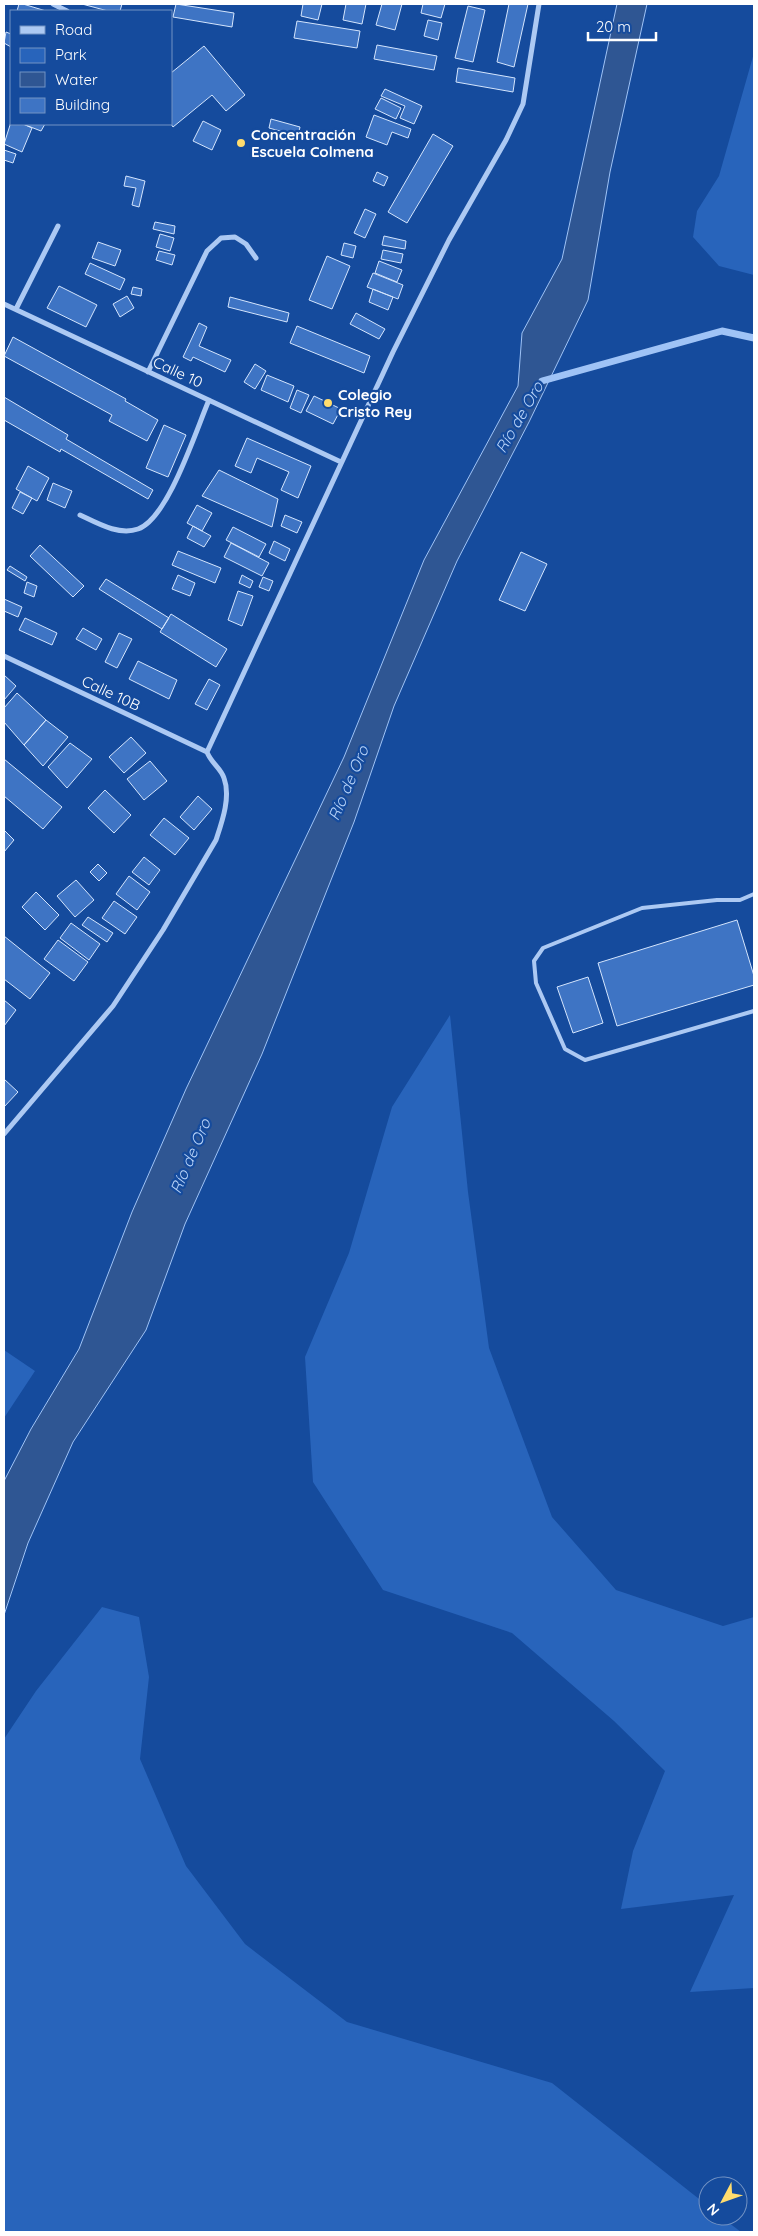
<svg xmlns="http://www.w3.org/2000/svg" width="758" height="2236" font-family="Quicksand,sans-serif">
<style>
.green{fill:#2864bb}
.water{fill:#2f5693;stroke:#9fc3f6}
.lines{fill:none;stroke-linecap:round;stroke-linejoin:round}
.stream{stroke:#9fc3f6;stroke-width:7}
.building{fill:#3e74c4;stroke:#d4e5fd}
.service{stroke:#acc9f3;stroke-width:4}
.minor{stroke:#acc9f3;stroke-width:5}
.poi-dot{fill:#ffdc6e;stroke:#154b9d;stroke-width:2}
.labels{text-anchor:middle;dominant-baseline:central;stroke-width:4.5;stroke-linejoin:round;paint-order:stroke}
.poi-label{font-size:15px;font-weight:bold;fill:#fff;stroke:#154b9d;text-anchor:start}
.street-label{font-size:15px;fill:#fff;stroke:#154b9d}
.water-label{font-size:16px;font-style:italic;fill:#b9d4f9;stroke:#154b9d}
</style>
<rect width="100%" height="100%" fill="#154b9d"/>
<!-- green -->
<path class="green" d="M 754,53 L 754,275 L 719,266 L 693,237 L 697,211 L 719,176 Z
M 450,1015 L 468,1192 L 489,1348 L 552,1517 L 616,1590 L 723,1626 L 754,1617 L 754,1988 L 690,1992 L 734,1895 L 621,1909 L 633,1851 L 665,1771 L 614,1721 L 512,1633 L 383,1590 L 313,1482 L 305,1357 L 349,1253 L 392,1107 Z
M 4,1350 L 35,1371 L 4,1418 Z
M 102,1607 L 139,1617 L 149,1677 L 140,1759 L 186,1866 L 245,1944 L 347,2022 L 552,2083 L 708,2206 L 708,2216 L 720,2216 L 741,2232 L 4,2232 L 4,1739 L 36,1691 Z"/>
<!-- water -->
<path class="water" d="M 617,4 L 647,4 L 610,172 L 588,300 L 529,422 L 457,561 L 394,706 L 354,822 L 262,1054 L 185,1224 L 146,1330 L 73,1442 L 28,1543 L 4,1615 L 4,1481 L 31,1429 L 79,1349 L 132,1212 L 186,1089 L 344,757 L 424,560 L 518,386 L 522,333 L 562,259 Z"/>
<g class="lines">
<!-- stream -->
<path class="stream" d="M 542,381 L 722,331 L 754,338"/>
</g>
<!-- building -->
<path class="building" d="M 19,4 L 23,4 L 46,11 L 17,11 Z
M 82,4 L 122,4 L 120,11 L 108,11 Z
M 176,4 L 234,13 L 232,27 L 173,17 Z
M 303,4 L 322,4 L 318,20 L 301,16 Z
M 346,4 L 366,4 L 362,24 L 343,20 Z
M 382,4 L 402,4 L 395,30 L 376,25 Z
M 423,4 L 445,4 L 441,18 L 421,13 Z
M 509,4 L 528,4 L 514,67 L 497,62 Z
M 468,6 L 485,10 L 473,62 L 455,58 Z
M 428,20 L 442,23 L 438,40 L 424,36 Z
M 297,21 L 360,31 L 357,48 L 294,38 Z
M 6,32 L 11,34 L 11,47 L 4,43 Z
M 377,45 L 437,56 L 434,70 L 374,59 Z
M 204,46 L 245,95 L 226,111 L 212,95 L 173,127 L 171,124 L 171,73 Z
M 458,68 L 515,78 L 513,92 L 456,82 Z
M 385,89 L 422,106 L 414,124 L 400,118 L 405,106 L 381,96 Z
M 381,98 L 401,108 L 396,119 L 375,109 Z
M 374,115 L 411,129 L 408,138 L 392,132 L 387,145 L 366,137 Z
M 271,119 L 300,127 L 298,136 L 269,128 Z
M 203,121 L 221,130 L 212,150 L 193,141 Z
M 11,122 L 11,124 L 23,124 L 32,128 L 22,152 L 4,144 Z
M 23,124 L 45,124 L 41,131 Z
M 433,134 L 453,146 L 407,223 L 388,212 Z
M 4,150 L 16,154 L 13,163 L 4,160 Z
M 377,172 L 388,177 L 384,186 L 373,181 Z
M 126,176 L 145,181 L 139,207 L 132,205 L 136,188 L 124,186 Z
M 365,209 L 376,214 L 365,238 L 354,233 Z
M 155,222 L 175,226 L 174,234 L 153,229 Z
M 160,234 L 174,238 L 170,251 L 156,247 Z
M 384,236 L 406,241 L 405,249 L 382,245 Z
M 98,242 L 121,250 L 115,266 L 92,258 Z
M 344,243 L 356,246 L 353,258 L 341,255 Z
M 383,250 L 403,254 L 401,263 L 381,259 Z
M 159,251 L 175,255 L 172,265 L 156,260 Z
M 327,256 L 350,266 L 332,309 L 309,300 Z
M 379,261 L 402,270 L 397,282 L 375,273 Z
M 90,263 L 125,279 L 120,290 L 85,274 Z
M 373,273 L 403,285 L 398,299 L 367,287 Z
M 59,286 L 97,305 L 86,327 L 47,308 Z
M 133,287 L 142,289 L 141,296 L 131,294 Z
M 373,289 L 393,297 L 388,310 L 369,302 Z
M 127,296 L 134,308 L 120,317 L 113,304 Z
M 230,297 L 289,313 L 287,322 L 228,307 Z
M 356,313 L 385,329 L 379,339 L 350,324 Z
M 199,323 L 207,327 L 199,346 L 231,360 L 225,372 L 193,357 L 191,361 L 183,357 Z
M 297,326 L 370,356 L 364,373 L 290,343 Z
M 13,337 L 126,399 L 125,401 L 158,420 L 147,441 L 109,421 L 112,415 L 4,356 Z
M 255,364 L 266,371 L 255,389 L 244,382 Z
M 267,375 L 294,386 L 288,402 L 261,390 Z
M 297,390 L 309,395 L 301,413 L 290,408 Z
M 314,396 L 341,409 L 333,424 L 306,411 Z
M 4,397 L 68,435 L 66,439 L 153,490 L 148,499 L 61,449 L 60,452 L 4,420 Z
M 164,425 L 186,435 L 168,477 L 146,468 Z
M 247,438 L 311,466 L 298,498 L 281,490 L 289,472 L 257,458 L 251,473 L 235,466 Z
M 28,466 L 49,478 L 37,501 L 16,489 Z
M 219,470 L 278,499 L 272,527 L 202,496 Z
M 53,483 L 72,491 L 65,508 L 47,500 Z
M 20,492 L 32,498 L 23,514 L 12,508 Z
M 197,505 L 212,513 L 202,531 L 187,523 Z
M 285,515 L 302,522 L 297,533 L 281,526 Z
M 193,526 L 211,536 L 204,547 L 187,538 Z
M 233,527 L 266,544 L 259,557 L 226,540 Z
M 274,541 L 290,549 L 285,561 L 269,553 Z
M 231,543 L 269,563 L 262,576 L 224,557 Z
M 40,545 L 84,586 L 73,597 L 30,556 Z
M 178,551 L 221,568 L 215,583 L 172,565 Z
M 521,552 L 547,564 L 525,611 L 499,600 Z
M 10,566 L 27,577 L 25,581 L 7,570 Z
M 178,575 L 195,583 L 190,596 L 172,589 Z
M 242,575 L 253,581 L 250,588 L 239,583 Z
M 263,577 L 273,581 L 269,591 L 259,587 Z
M 106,579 L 169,618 L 162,629 L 99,589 Z
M 27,582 L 37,586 L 34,597 L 24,593 Z
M 238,591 L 253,596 L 242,626 L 228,620 Z
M 4,599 L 22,607 L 18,617 L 4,611 Z
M 171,614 L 227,649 L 216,667 L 160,632 Z
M 25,618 L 57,633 L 52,645 L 19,630 Z
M 83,628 L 102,639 L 96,650 L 76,639 Z
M 119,633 L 132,639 L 117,668 L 105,662 Z
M 138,661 L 177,680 L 169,699 L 129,679 Z
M 4,675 L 16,686 L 4,700 Z
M 209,679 L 220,685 L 207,710 L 195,704 Z
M 17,693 L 46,720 L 24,745 L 4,722 L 4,708 Z
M 46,720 L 68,737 L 43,766 L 24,745 Z
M 131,737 L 146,753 L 124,773 L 109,757 Z
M 70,743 L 92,759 L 67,788 L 48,767 Z
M 4,759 L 62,807 L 43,829 L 4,796 Z
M 150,761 L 167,781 L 144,800 L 127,779 Z
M 105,790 L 131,815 L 114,833 L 88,808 Z
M 198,796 L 212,809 L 194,830 L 180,817 Z
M 164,818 L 189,838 L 175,855 L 150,835 Z
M 4,830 L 14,840 L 4,852 Z
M 144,857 L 160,870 L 149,885 L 132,872 Z
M 98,864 L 107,873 L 99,881 L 90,872 Z
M 129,876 L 150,892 L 137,910 L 116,894 Z
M 76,880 L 94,900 L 75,917 L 57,896 Z
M 36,892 L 59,915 L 45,930 L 22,907 Z
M 114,901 L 137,917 L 125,934 L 102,918 Z
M 88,917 L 113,933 L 107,942 L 82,925 Z
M 737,920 L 754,976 L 754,985 L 617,1026 L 598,963 Z
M 71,923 L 100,944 L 89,960 L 60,938 Z
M 4,936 L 50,973 L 30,999 L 4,979 Z
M 58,940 L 88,962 L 74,981 L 44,959 Z
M 588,977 L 603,1023 L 573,1033 L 557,987 Z
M 4,1000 L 16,1010 L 4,1026 Z
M 4,1079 L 18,1092 L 4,1107 Z"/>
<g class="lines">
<!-- service -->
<path class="service" d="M 754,894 L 740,900 L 717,900 L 642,908 L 543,948 L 534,961 L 536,983 L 565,1049 L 585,1060 L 754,1011"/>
<!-- minor -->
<path class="minor" d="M 53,4 L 67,11
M 4,304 L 341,462
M 16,309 L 58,226
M 148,372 L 207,251 L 221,238 L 235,237 L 246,244 L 256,258
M 80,515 C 97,523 119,536 138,529 C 168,519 196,430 209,400
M 4,656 L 207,752
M 4,1134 L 113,1006 L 163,930 L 216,840 C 222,822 231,797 224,778 C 221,768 211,763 207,752 L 393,352 L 449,240 L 506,140 L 523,104 L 539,4"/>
</g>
<!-- markers -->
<g class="poi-dot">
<circle cx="241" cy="143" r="5"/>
<circle cx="328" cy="403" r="5"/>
</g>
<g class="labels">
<!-- poi labels -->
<g class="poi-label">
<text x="251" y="134">Concentración<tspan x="251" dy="17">Escuela Colmena</tspan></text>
<text x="338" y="394">Colegio<tspan x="338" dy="17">Cristo Rey</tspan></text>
</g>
<!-- street labels -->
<g class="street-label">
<text transform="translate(178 372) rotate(25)">Calle 10</text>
<text transform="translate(111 693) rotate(25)">Calle 10B</text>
</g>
<!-- water labels -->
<g class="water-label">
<text transform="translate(519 417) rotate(-60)">Río de Oro</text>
<text transform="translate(348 783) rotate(-67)">Río de Oro</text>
<text transform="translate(190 1156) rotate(-67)">Río de Oro</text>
</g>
</g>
<!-- border -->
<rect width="758" height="2236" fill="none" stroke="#ffffff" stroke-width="10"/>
<!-- legend -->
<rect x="10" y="10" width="162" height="115" fill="#154b9d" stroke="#7393c4"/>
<rect x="20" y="26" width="25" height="8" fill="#acc9f3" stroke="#7393c4"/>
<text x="55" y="35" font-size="15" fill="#ffffff">Road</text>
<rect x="20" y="48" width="25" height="15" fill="#2864bb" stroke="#7393c4"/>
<text x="55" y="60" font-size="15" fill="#ffffff">Park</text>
<rect x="20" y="72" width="25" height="15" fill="#2f5693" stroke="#7393c4"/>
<text x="55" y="85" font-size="15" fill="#ffffff">Water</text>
<rect x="20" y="98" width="25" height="15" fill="#3e74c4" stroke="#7393c4"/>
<text x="55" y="110" font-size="15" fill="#ffffff">Building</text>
<!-- north arrow -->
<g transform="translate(723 2201) rotate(229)"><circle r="24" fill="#154b9d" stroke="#7393c4"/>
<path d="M0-4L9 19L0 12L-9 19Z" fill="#ffdc6e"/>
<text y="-8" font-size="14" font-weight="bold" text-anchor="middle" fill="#ffffff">N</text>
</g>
<!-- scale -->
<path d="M588 32v8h68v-8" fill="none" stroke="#ffffff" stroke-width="2.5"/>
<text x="596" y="32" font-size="15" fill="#ffffff" stroke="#154b9d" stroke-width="4" paint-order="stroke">20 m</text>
</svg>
